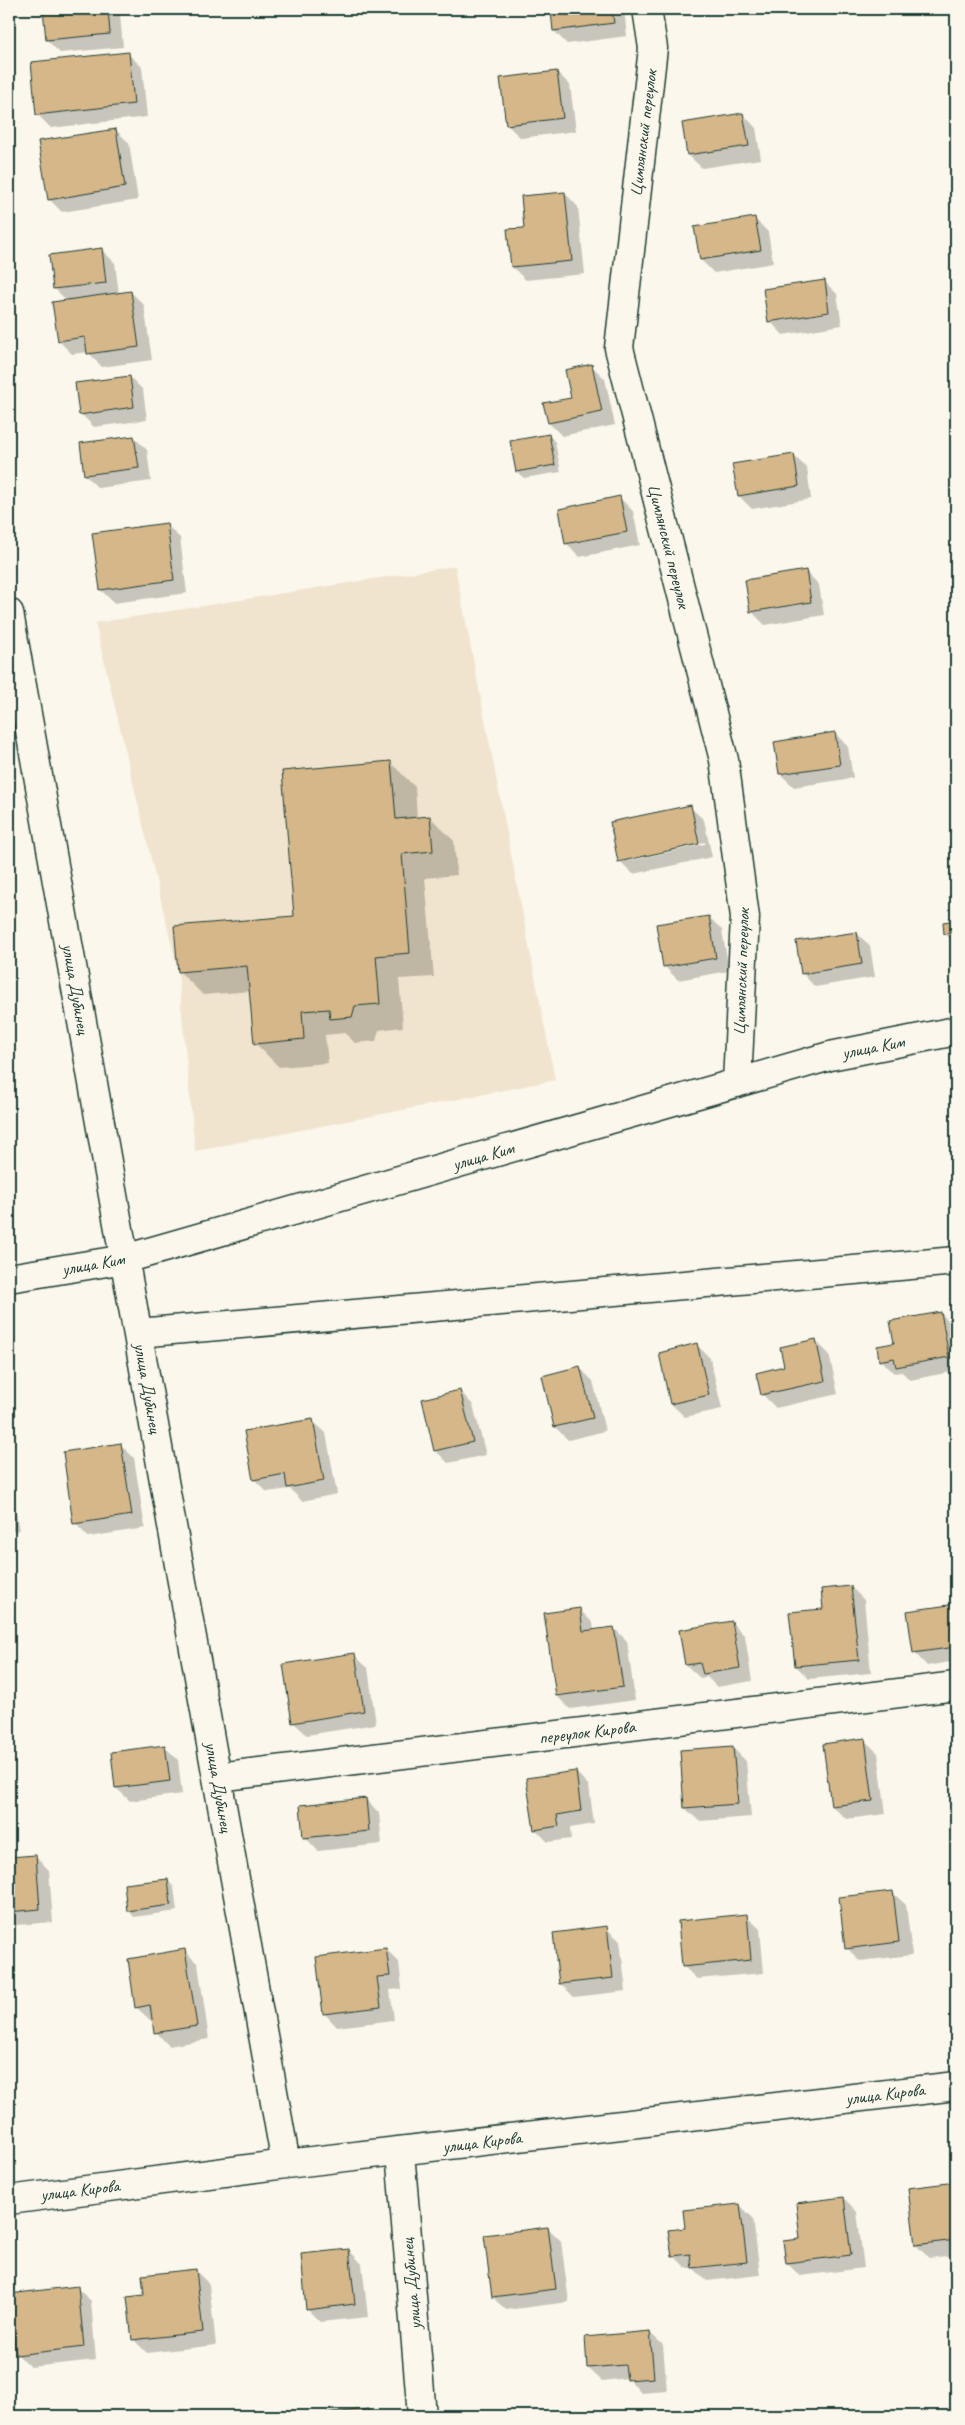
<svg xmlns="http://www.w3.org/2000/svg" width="965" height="2425" font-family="Caveat,sans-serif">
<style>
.built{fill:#f0e4ce}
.shadow{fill:#0003;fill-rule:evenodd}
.building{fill:#d6b789;stroke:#1f3d34}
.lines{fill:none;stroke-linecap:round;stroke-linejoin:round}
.minor-casing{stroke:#1f3d34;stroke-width:31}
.minor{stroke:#fbf7ec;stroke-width:28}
.labels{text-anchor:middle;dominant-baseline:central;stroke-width:5;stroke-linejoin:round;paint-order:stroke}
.street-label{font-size:18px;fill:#1f3d34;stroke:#fbf7ec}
</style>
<rect width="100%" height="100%" fill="#fbf7ec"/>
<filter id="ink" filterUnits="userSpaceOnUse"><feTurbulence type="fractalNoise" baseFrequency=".02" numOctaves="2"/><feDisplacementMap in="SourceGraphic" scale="10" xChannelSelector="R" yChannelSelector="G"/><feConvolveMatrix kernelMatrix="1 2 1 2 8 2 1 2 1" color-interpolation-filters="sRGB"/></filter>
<g filter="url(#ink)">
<!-- built -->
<path class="built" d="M 455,566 L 555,1080 L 195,1151 L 178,972 L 95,623 Z"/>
<!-- shadow -->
<path class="shadow" d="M 44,9 L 113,9 L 120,15 L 123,47 L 60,53 L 47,40 Z
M 566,9 L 624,9 L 627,36 L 567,44 L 554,31 Z
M 128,54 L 142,67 L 147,117 L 51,128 L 37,114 Z
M 557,72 L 570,85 L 576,131 L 521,138 L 507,125 L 501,79 Z
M 743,114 L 756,128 L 761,159 L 702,168 L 688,155 Z
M 116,130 L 129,143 L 138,200 L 62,212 L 49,199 Z
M 565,193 L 578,207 L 585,274 L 526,280 L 512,267 L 509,230 L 525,229 Z
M 755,219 L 768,232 L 773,263 L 714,273 L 701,260 Z
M 102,250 L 115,263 L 119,294 L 131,292 L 144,305 L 152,360 L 102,367 L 88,352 L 72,354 L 59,341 L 53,303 L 67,301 L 54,288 Z
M 824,281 L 837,294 L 842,325 L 783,335 L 770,321 Z
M 592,366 L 605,379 L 615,425 L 562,436 L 549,423 L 572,399 Z
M 130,377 L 143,390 L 147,420 L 94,427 L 81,414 Z
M 549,435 L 555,442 L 561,472 L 524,478 L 517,472 L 512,442 Z
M 134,437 L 147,450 L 151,481 L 98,488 L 85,475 Z
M 793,455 L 807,468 L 811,499 L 752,509 L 739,496 Z
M 620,498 L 633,511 L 640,545 L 580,557 L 566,543 Z
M 166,524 L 180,538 L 187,593 L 114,603 L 101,590 Z
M 806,571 L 819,585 L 824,615 L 765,625 L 752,612 Z
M 835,733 L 848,747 L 853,778 L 794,787 L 780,774 L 776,743 Z
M 391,763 L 415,787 L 417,818 L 430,817 L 454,841 L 457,875 L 425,878 L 434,977 L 399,979 L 403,1027 L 379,1030 L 376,1041 L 355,1043 L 345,1033 L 325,1035 L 328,1063 L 279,1067 L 255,1043 L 251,991 L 203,995 L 179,971 L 296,917 Z
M 690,807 L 704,820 L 712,857 L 633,874 L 620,861 ZM 705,842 L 705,844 L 628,861 L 628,858 Z
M 709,917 L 722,930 L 729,971 L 678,980 L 664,966 Z
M 956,921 L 956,946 L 945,933 L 944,923 Z
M 857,933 L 870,946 L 875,977 L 815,987 L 802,973 Z
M 941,1313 L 954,1327 L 956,1371 L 910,1380 L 902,1372 L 894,1373 L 881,1360 L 896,1344 Z
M 815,1340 L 829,1354 L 838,1394 L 776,1408 L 762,1394 L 785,1367 Z
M 697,1345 L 710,1358 L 722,1409 L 685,1417 L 671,1404 L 660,1354 Z
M 580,1368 L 593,1381 L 605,1431 L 568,1440 L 555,1427 Z
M 460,1391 L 473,1405 L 486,1455 L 448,1463 L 435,1450 Z
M 312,1420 L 326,1433 L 337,1494 L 302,1501 L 290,1489 L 267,1492 L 254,1479 Z
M 121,1445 L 134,1458 L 145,1528 L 88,1537 L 75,1523 Z
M 9,1471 L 19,1530 L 9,1532 Z
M 851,1587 L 864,1600 L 871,1673 L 809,1679 L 796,1666 L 791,1613 L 824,1610 Z
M 956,1605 L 956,1661 L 927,1666 L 914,1652 L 909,1612 Z
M 580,1610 L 593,1623 L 594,1631 L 614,1628 L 627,1641 L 635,1700 L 570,1709 L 557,1696 Z
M 732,1623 L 745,1636 L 752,1681 L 717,1687 L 707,1677 L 700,1678 L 686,1665 Z
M 354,1655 L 368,1668 L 376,1724 L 307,1735 L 293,1722 Z
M 864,1740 L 878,1753 L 886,1814 L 846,1819 L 832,1806 L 825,1745 Z
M 165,1747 L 178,1760 L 182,1794 L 130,1801 L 116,1788 Z
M 733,1748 L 746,1761 L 751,1817 L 699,1821 L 685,1808 L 681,1751 Z
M 576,1772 L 589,1786 L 594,1824 L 570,1828 L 571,1839 L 548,1842 L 535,1829 Z
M 366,1799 L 379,1813 L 382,1844 L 318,1851 L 305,1837 Z
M 35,1856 L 49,1870 L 53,1922 L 16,1925 L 9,1918 L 9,1859 Z
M 167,1880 L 174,1887 L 177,1911 L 134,1917 L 128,1910 Z
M 892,1892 L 906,1905 L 912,1955 L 860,1961 L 847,1948 Z
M 746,1916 L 760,1929 L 764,1973 L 697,1979 L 683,1966 Z
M 606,1928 L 620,1941 L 626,1991 L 574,1997 L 561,1984 Z
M 386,1949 L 399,1962 L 402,1989 L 390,1990 L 394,2020 L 337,2027 L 324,2013 Z
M 184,1950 L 198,1964 L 209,2039 L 169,2046 L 156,2032 L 154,2020 L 150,2020 L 136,2007 Z
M 9,2040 L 12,2059 L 9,2060 Z
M 956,2183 L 956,2255 L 929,2258 L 916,2245 Z
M 844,2198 L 857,2212 L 864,2268 L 800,2276 L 787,2263 L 801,2240 Z
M 740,2205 L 753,2218 L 760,2275 L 707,2281 L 693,2268 L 686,2268 L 673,2255 L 686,2229 Z
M 548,2228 L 561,2241 L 569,2302 L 506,2310 L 493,2297 Z
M 349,2250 L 362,2264 L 368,2317 L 320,2322 L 307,2309 Z
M 196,2271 L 209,2284 L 216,2345 L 147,2353 L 133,2339 L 145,2296 Z
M 77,2288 L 91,2301 L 96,2360 L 30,2367 L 17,2354 Z
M 649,2332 L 663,2345 L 667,2391 L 641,2393 L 628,2378 L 602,2381 L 588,2368 Z
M 368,2410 L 374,2416 L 325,2416 L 325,2415 Z"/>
<!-- building -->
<path class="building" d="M 43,9 L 108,9 L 110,34 L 46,40 Z
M 564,9 L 612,9 L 614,23 L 553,31 L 551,11 Z
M 129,52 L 134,104 L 36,115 L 31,62 Z
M 557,71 L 563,118 L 506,125 L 500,78 Z
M 743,113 L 749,146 L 687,155 L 682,123 Z
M 116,129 L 125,187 L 48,200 L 38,141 Z
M 565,192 L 572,261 L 511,267 L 507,229 L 524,228 L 521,196 Z
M 755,217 L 761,250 L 700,260 L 694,227 Z
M 102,248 L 106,283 L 53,289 L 49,255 Z
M 825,280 L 829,312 L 768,322 L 763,289 Z
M 131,291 L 139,347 L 87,354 L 85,337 L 58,341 L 52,302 Z
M 592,364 L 602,412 L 548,423 L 543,403 L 571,398 L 565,370 Z
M 130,376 L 134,407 L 79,415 L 75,383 Z
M 549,434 L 555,465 L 516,472 L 510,441 Z
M 134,436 L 139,468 L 84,475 L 80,443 Z
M 794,454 L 799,486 L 738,496 L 732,464 Z
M 620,496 L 627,532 L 565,544 L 559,509 Z
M 167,523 L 174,580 L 100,590 L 92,533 Z
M 806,570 L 811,602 L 750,612 L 745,580 Z
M 835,732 L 840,765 L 779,774 L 774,742 Z
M 391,761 L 396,819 L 430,816 L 433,851 L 402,854 L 410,953 L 376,956 L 380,1004 L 355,1006 L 352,1017 L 330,1019 L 329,1009 L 302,1011 L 304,1039 L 254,1044 L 247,966 L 178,972 L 174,926 L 294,916 L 282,771 Z
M 691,805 L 699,844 L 618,862 L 610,822 Z
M 955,905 L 956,905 L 956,958 L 954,933 L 944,934 L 943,922 L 956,920 Z
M 709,916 L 716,958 L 663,967 L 656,924 Z
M 857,932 L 862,964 L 801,974 L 796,941 Z
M 941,1312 L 949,1357 L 896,1367 L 894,1358 L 879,1361 L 877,1346 L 894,1343 L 890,1321 Z
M 816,1339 L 825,1381 L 761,1395 L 756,1373 L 784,1366 L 780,1347 Z
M 697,1343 L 709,1395 L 670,1404 L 659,1353 Z
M 580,1366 L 593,1418 L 554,1427 L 542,1376 Z
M 460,1390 L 473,1442 L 434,1451 L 422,1399 Z
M 313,1419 L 324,1481 L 287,1488 L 285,1474 L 253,1480 L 244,1431 Z
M 121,1443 L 132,1515 L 73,1524 L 63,1452 Z
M 851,1586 L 859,1660 L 795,1666 L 789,1612 L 823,1609 L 821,1589 Z
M 956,1604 L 956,1647 L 913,1653 L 907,1611 Z
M 580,1608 L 583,1631 L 614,1627 L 623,1687 L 556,1696 L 544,1613 Z
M 732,1621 L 740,1668 L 703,1674 L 700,1663 L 685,1665 L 679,1630 Z
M 355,1653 L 364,1711 L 292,1723 L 283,1664 Z
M 865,1738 L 873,1801 L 831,1806 L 823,1744 Z
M 165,1745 L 170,1781 L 115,1788 L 111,1752 Z
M 733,1746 L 738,1804 L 684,1808 L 680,1750 Z
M 576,1771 L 581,1811 L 557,1815 L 559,1826 L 534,1830 L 526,1778 Z
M 366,1798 L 369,1831 L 303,1838 L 300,1805 Z
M 36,1855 L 40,1909 L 9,1912 L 9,1857 Z
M 168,1879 L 171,1905 L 127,1911 L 124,1884 Z
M 893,1891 L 899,1942 L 845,1949 L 839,1897 Z
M 747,1914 L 751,1960 L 682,1967 L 678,1921 Z
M 607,1926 L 613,1978 L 559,1984 L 553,1933 Z
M 386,1948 L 390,1976 L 377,1977 L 381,2007 L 323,2014 L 316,1957 Z
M 185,1949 L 197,2026 L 154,2033 L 150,2005 L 135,2008 L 128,1959 Z
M 956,2182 L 956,2240 L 915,2245 L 908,2188 Z
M 844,2197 L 851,2255 L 786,2263 L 783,2241 L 800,2239 L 796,2203 Z
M 740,2204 L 747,2262 L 692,2268 L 690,2254 L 672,2256 L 668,2230 L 685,2228 L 683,2210 Z
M 548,2227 L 556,2289 L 492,2297 L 484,2235 Z
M 349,2249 L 355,2304 L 306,2310 L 301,2254 Z
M 196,2269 L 203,2332 L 132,2340 L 127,2297 L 144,2295 L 142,2275 Z
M 78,2286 L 84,2347 L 16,2355 L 9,2294 Z
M 650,2331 L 654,2378 L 627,2380 L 625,2365 L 587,2368 L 585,2337 Z
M 368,2409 L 369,2416 L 324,2416 L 323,2414 Z"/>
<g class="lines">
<defs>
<path id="minor" d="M 647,9 L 653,48 L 619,348 L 724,760 L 745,917 L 737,1083
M 9,613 L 286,2164
M 9,1278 L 125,1259 L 830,1056 L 956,1031
M 138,1333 L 956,1261
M 218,1777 L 956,1686
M 400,2152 L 422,2416
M 9,2200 L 286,2164 L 956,2086"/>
</defs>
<!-- minor casing -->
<use href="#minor" class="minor-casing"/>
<!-- minor -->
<use href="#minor" class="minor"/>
</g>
</g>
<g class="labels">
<!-- street labels -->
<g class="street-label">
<text transform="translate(643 133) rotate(-83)">Цимлянский переулок</text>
<text transform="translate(669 546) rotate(76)">Цимлянский переулок</text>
<text transform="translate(741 972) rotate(-88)">Цимлянский переулок</text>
<text transform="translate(76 989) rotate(80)">улица Дубинец</text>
<text transform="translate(873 1047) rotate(-11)">улица Ким</text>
<text transform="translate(483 1156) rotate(-16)">улица Ким</text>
<text transform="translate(93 1264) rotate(-10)">улица Ким</text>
<text transform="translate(148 1388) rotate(80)">улица Дубинец</text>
<text transform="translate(587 1732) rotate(-7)">переулок Кирова</text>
<text transform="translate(219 1787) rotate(80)">улица Дубинец</text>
<text transform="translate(885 2094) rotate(-7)">улица Кирова</text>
<text transform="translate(482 2142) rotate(-7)">улица Кирова</text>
<text transform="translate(80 2190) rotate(-7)">улица Кирова</text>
<text transform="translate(411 2284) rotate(-95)">улица Дубинец</text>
</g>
</g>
<!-- margin -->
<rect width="965" height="2425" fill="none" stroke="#fbf7ec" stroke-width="30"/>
<rect x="15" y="15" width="935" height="2395" fill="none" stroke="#1f3d34" stroke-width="2" filter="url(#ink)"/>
</svg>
